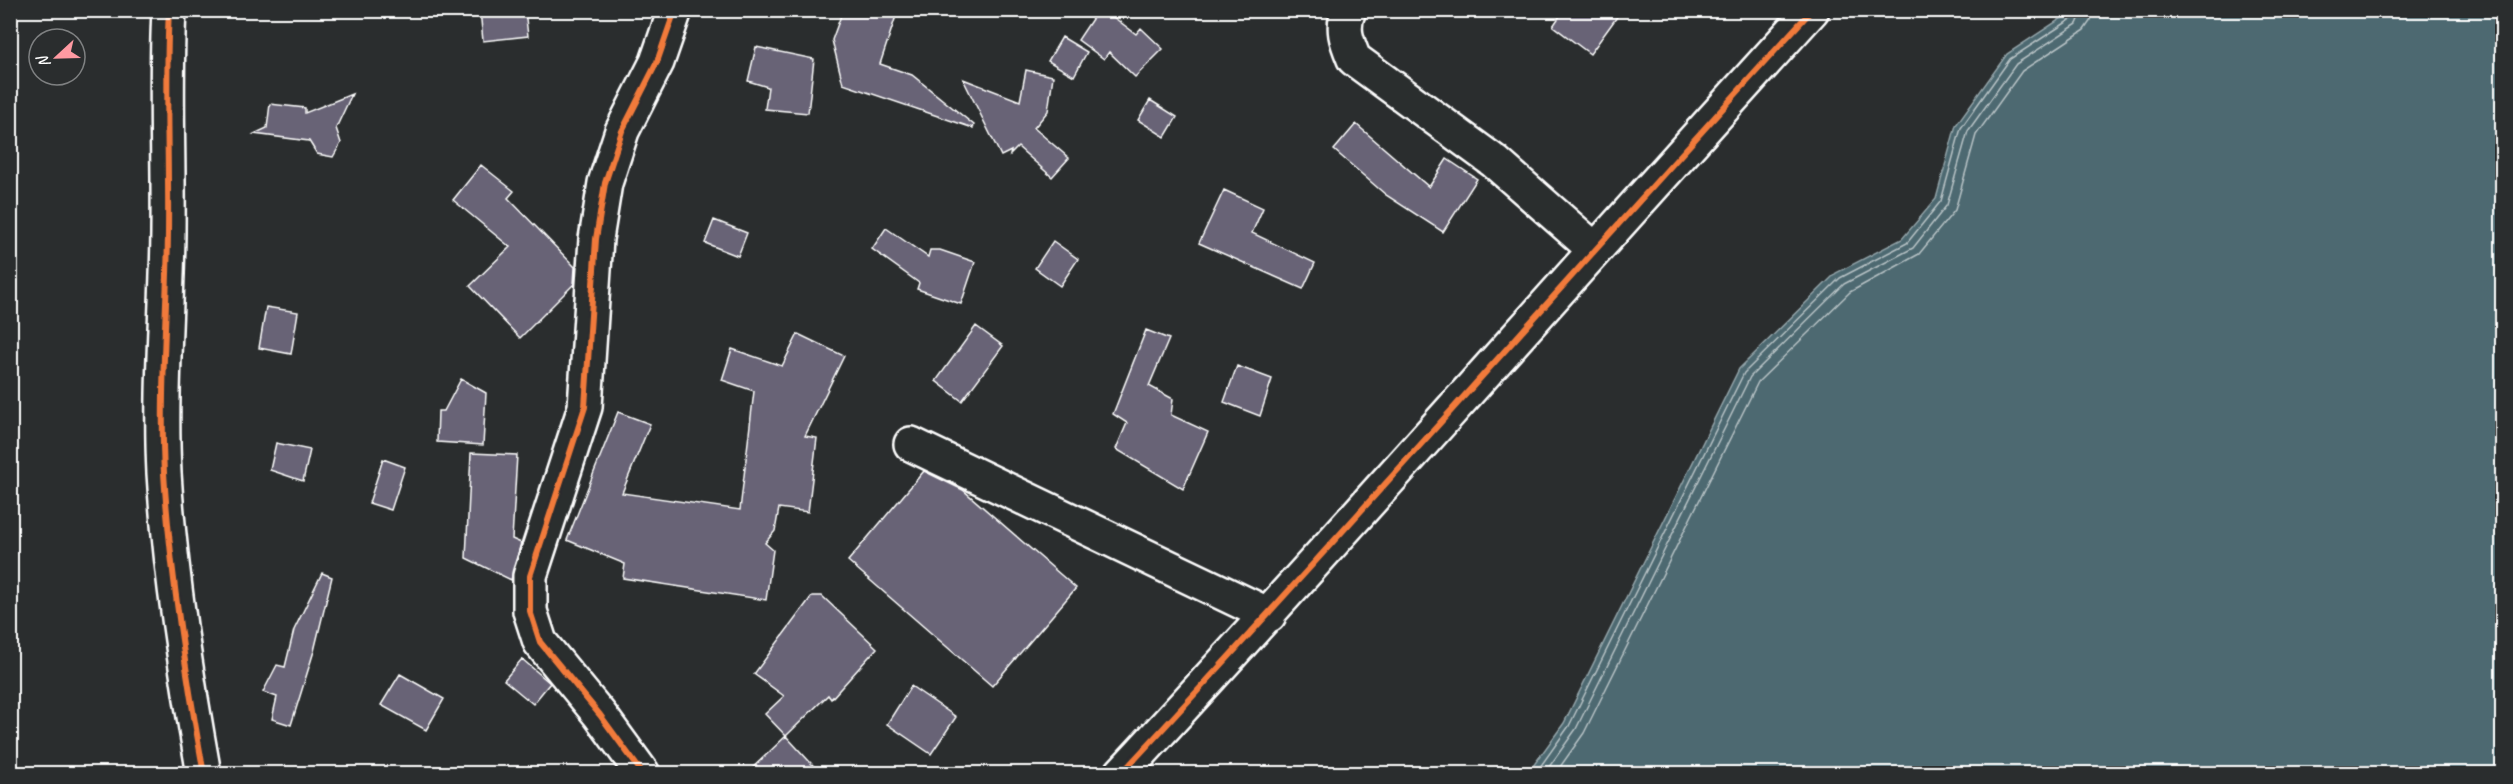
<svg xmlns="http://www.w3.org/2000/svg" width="2513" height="784" font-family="Caveat,sans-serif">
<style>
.water{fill:#4d6971;stroke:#94a5aa;stroke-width:1.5}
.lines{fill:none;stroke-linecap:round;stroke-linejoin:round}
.shore{stroke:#b8c3c6;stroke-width:1.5}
.building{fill:#686476;stroke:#fff;stroke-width:1.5}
.street-casing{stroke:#fff;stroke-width:38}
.street{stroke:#2a2d2e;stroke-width:33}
.cycleway-casing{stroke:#2a2d2e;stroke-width:10}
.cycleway{stroke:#f17a3a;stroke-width:6}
</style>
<rect width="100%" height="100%" fill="#2a2d2e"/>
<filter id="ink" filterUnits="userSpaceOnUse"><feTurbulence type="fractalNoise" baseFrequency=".0167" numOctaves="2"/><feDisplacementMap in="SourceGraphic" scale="12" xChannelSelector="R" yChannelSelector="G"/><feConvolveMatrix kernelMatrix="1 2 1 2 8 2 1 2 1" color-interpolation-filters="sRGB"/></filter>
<g filter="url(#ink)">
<!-- water -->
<path class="water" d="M 2074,10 L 2502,11 L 2502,773 L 1528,773 L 1564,723 L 1739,369 L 1836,273 L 1902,239 L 1936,199 L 1956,125 L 2007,54 Z"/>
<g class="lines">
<!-- shore -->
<path class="shore" d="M 1535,774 L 1569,726 L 1744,373 L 1840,278 L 1907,243 L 1941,201 L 1961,128 L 2010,59 L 2073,18 L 2076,10
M 1544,774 L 1576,729 L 1750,377 L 1844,284 L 1913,248 L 1947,205 L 1968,131 L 2016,64 L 2077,24 L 2083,10
M 1555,774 L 1584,733 L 1758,382 L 1850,292 L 1919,254 L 1955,210 L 1976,135 L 2022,71 L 2084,30 L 2091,20 L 2092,10"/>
</g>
<!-- building -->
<path class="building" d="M 480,10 L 525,10 L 528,36 L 483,41 Z
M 843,10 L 898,10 L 880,64 L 912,75 L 974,125 L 973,128 L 843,84 L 832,40 Z
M 1098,10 L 1104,10 L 1136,34 L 1141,28 L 1163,49 L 1135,77 L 1109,52 L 1104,59 L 1078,40 Z
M 1564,10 L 1622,10 L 1590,54 L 1553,26 Z
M 1062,37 L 1087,52 L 1074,76 L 1048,61 Z
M 756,47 L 814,59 L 808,113 L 765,109 L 768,87 L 748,81 Z
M 1026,70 L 1053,76 L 1048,111 L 1034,128 L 1069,158 L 1052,177 L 1018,147 L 1010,155 L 1011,151 L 1001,156 L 963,79 L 1020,101 Z
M 352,94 L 336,128 L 341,143 L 333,157 L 317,154 L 309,141 L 254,134 L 267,128 L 270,104 L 305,108 L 305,113 Z
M 1150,100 L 1177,117 L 1165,137 L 1138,120 Z
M 1356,124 L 1429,187 L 1447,159 L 1477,179 L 1443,232 L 1386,195 L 1334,150 Z
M 481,165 L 514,191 L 508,198 L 575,267 L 574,284 L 520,338 L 470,286 L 510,247 L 453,200 Z
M 1224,190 L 1263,208 L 1252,233 L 1315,263 L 1303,289 L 1199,243 Z
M 714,220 L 747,233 L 738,256 L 705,243 Z
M 886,228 L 928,257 L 930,250 L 940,250 L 975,262 L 961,304 L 917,289 L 919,283 L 872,249 Z
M 1053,241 L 1078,259 L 1060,286 L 1035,268 Z
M 266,307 L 298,312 L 291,354 L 259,348 Z
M 976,326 L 1003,346 L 962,401 L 936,381 Z
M 1146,330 L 1169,339 L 1149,386 L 1173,399 L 1171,415 L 1208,432 L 1183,489 L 1116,449 L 1127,423 L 1113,414 Z
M 798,334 L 844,356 L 805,436 L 817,438 L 808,512 L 779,508 L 775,531 L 765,543 L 773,550 L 766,600 L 623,578 L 625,564 L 567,540 L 618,412 L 650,424 L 622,493 L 740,510 L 754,391 L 722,380 L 732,349 L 782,366 Z
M 1237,366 L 1272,379 L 1260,416 L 1224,402 Z
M 461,379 L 486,393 L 483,445 L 437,442 L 438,411 L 444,411 Z
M 276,443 L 310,450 L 303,481 L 270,470 Z
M 471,453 L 517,455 L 512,539 L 521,543 L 511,580 L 466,558 Z
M 383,459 L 405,467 L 391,510 L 369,503 Z
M 924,471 L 963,490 L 1076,588 L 992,686 L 848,561 Z
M 322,573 L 332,577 L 314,651 L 291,725 L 272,719 L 277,697 L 263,692 L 277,665 L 285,667 L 294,630 Z
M 812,596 L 822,596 L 877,648 L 831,699 L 828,695 L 786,736 L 765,714 L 784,696 L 754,674 Z
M 522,659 L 550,683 L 533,704 L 504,680 Z
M 400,674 L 444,699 L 426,730 L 381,705 Z
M 911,686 L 956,717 L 931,754 L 887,724 Z
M 786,736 L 821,774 L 746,774 Z"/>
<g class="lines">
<defs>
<path id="street" d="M 169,10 C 165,85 169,158 168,233 C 167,313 160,392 164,473 C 170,573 186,675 204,774
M 1349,10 C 1341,28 1347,42 1354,59 L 1495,162 L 1594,249
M 911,444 L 1269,615
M 643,774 L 600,715 L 540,642 L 530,611 L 530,576 L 585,407 L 596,239 L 605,183 L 622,131 L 657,62 L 675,10
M 1121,774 C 1355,522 1580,264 1812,10"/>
</defs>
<!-- street casing -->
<use href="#street" class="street-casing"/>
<!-- street -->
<use href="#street" class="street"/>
<defs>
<path id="cycleway" d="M 169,10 C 165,85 169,158 168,233 C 167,313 160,392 164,473 C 170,573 186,675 204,774
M 643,774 L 600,715 L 540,642 L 530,611 L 530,576 L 585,407 L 596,239 L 605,183 L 622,131 L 657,62 L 675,10
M 1121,774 C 1355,522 1580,264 1812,10"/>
</defs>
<!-- cycleway casing -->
<use href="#cycleway" class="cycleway-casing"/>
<!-- cycleway -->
<use href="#cycleway" class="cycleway"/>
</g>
</g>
<!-- margin -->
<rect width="2513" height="784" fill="none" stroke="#2a2d2e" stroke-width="36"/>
<rect x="18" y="18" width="2477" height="748" fill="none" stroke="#fff" stroke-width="2" filter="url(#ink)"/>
<!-- north arrow -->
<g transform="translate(57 57) rotate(248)"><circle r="28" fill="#2a2d2e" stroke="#7f8182" stroke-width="1.5"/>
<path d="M0-4.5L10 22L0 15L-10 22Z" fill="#ff9aa2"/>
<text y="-9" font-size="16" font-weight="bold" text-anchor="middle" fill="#ffffff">N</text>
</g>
</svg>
